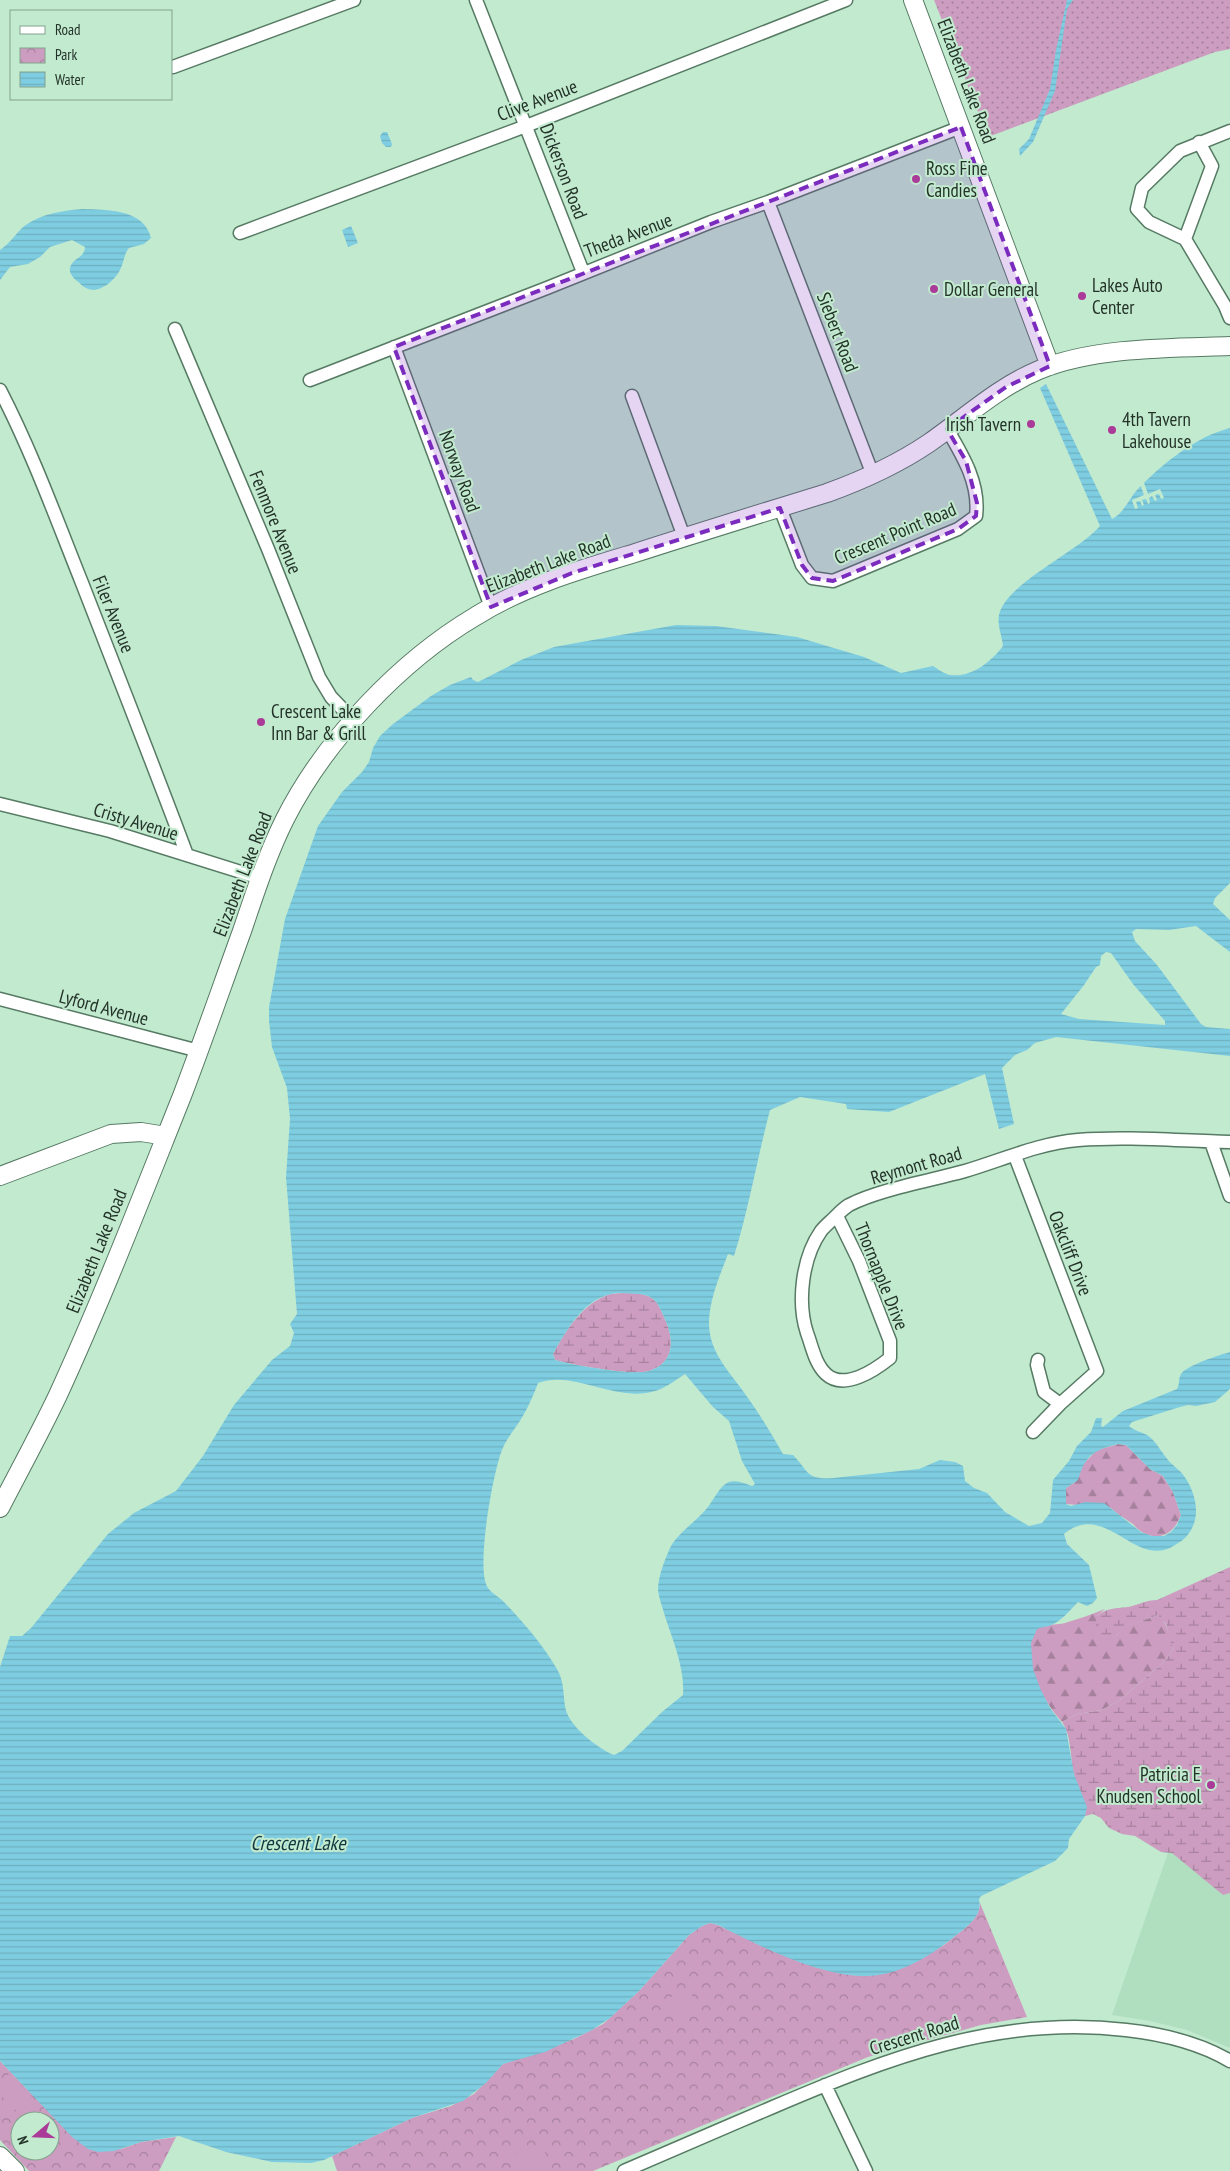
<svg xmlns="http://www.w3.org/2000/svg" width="1230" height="2171" font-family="'PT Sans Narrow',sans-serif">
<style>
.built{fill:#b0dfc0}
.grass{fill:url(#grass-dots)}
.forest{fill:url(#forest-firs)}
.wetland{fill:url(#wetland-marsh)}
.park{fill:url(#park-crowns);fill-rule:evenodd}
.garden{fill:#cd9dc1}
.water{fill:url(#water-rules);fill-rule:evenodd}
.pier{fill:#c2eacf}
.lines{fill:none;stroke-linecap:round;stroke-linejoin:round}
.street-casing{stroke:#567a63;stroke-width:15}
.secondary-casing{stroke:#567a63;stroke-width:20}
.street{stroke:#fff;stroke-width:12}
.secondary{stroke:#fff;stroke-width:18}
.marked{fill:#7b2cbf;fill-opacity:0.2;stroke:#7b2cbf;stroke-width:4;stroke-dasharray:10 6;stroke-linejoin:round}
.poi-dot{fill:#ab3b98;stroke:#c2eacf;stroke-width:2}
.labels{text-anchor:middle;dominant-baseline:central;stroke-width:4;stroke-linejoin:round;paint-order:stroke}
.street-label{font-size:19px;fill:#243329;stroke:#c2eacf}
.poi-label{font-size:19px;fill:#243329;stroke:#c2eacf;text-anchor:start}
.water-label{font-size:20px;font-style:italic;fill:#113740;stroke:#c2eacf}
</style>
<defs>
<pattern id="grass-dots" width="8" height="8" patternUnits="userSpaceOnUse" patternTransform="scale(1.25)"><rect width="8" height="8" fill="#cd9dc1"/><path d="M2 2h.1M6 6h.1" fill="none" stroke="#a6819d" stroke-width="1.8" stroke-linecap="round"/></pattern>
<pattern id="forest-firs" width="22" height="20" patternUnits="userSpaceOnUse" patternTransform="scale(1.25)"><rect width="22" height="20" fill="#cd9dc1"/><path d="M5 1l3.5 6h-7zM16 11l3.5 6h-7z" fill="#a6819d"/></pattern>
<pattern id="wetland-marsh" width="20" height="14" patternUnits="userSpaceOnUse" patternTransform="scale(1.25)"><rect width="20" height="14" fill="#cd9dc1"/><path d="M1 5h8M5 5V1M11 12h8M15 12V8" fill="none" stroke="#a6819d"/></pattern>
<pattern id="park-crowns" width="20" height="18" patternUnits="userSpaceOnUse" patternTransform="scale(1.25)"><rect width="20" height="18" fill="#cd9dc1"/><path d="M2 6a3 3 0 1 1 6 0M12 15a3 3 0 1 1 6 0" fill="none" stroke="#a6819d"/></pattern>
<pattern id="water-rules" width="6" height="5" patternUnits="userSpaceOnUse" patternTransform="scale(1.25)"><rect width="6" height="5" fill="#7ecde1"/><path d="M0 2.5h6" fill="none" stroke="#6db0c1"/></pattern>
</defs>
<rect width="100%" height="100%" fill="#c2eacf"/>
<!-- built -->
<path class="built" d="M 1230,1673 L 1230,2048 L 1187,2030 L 1150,2021 L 1112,2015 Z"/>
<!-- grass -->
<path class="grass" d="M 934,0 L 1230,0 L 1230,49 L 1215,52 L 988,137 Z"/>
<!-- forest -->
<path class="forest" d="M 1118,1444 L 1126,1445 L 1150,1469 L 1163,1476 L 1173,1492 L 1181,1515 C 1175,1532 1160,1543 1142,1532 C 1138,1530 1136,1527 1133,1524 C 1126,1519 1118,1515 1111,1508 L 1066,1504 L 1066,1488 L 1075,1482 L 1083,1464 L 1097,1450 Z
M 1105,1609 L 1097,1616 L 1116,1636 L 1126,1626 L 1158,1615 C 1166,1619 1172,1641 1173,1650 L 1164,1662 L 1120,1700 L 1102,1710 L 1077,1714 L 1062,1722 C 1044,1702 1025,1669 1031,1641 C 1033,1636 1034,1631 1038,1628 C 1045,1624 1057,1625 1065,1623 C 1079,1619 1092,1614 1105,1609 Z"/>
<!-- wetland -->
<path class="wetland" d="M 610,1294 C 623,1293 640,1291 652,1298 C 658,1303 661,1310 664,1317 C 674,1338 676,1362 649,1371 C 633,1376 573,1365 555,1360 L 553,1354 C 566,1330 583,1303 610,1294 Z
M 1230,1567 L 1230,1893 L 1223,1895 L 1172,1853 L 1161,1852 L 1135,1836 L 1122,1834 L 1109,1828 L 1101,1818 L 1093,1814 L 1085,1816 C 1086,1801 1077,1789 1074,1775 C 1070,1757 1072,1737 1062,1722 L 1077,1714 L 1102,1710 L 1120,1700 L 1164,1662 L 1173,1650 L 1166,1624 L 1158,1615 L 1127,1626 L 1116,1636 L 1108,1638 C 1098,1634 1093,1627 1097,1616 C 1108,1607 1115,1609 1128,1607 C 1138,1605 1146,1600 1157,1600 Z"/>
<!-- park -->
<path class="park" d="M 980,1903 L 1027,2017 L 981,2025 L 868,2057 L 593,2171 L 337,2171 L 332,2156 L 412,2118 L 451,2106 L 474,2094 L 503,2064 L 574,2039 L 603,2024 L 639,1991 L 689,1935 L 702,1926 L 710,1923 L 718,1925 C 738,1935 759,1944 781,1953 C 834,1975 871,1989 925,1956 C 933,1951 943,1947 950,1940 C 962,1930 979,1921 980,1903 Z
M 0,2061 L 57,2120 L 121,2149 L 141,2142 L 176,2137 L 159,2171 L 29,2171 L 0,2140 ZM 20,2121 L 50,2121 L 50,2151 L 20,2151 Z"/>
<!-- garden -->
<path class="garden" d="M 690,1990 L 696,2006 L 670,2017 L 663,2000 Z
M 10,2073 L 40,2106 L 25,2120 L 0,2094 L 0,2082 Z
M 542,2144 L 549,2163 L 526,2171 L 515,2171 L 509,2155 Z"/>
<!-- water -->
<path class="water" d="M 1067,0 L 1073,0 L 1067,9 L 1055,91 L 1033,142 L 1020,156 L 1019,149 L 1029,139 L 1050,89 L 1056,50 Z
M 383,132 L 387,132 L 392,144 L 391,147 L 386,147 L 382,143 L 380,136 Z
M 82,209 C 105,210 144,208 151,238 L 144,244 L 129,248 C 124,254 124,262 120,270 C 115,280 99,295 86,288 C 83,287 80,283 77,281 C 73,278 69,273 70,268 C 72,258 85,258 85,247 L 72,240 L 50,247 L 40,257 L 28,264 L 10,267 L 0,280 L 0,250 C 9,244 15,235 22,228 C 39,214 61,211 82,209 Z
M 351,226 L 358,243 L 348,247 L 342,230 Z
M 1046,384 L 1112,519 C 1123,514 1129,499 1137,490 C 1162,464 1195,437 1230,428 L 1230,883 L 1215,898 L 1213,904 L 1230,920 L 1230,952 L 1196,926 L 1169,930 L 1136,929 L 1132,932 L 1135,941 L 1157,965 L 1201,1024 L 1206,1027 L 1230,1029 L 1230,1056 L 1056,1037 L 1035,1043 L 1027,1050 L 1015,1055 L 1002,1068 L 1014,1124 L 999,1129 L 985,1074 L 889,1112 L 847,1109 L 846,1104 L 800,1097 L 770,1110 C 757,1159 749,1208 734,1256 L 728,1254 C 720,1275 710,1298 709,1321 C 708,1353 732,1374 748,1398 C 761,1416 772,1435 783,1454 L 793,1455 C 809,1471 805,1480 833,1478 L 919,1469 L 940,1460 L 955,1462 L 963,1466 L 965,1481 L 974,1488 L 987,1493 L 1005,1512 L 1029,1526 L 1042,1523 L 1050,1513 L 1053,1480 L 1069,1461 L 1077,1446 L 1091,1432 L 1096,1418 L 1102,1418 L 1101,1426 L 1103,1427 L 1123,1411 L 1177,1389 C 1180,1384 1178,1379 1181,1374 C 1187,1365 1220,1355 1230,1352 L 1230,1389 L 1215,1402 L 1196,1406 L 1188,1405 L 1180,1407 L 1132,1422 L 1129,1426 C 1135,1432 1146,1432 1152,1439 C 1158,1445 1162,1453 1168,1460 C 1173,1466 1180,1470 1184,1476 C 1194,1490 1200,1510 1193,1526 C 1189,1535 1184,1540 1175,1545 C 1136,1571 1106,1499 1064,1534 L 1067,1544 L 1089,1565 L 1097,1598 L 1093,1603 L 1087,1606 L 1078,1602 C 1069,1611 1062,1621 1049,1626 C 1045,1627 1041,1627 1037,1629 L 1031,1643 L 1033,1669 L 1040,1688 L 1050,1708 L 1066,1729 L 1074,1774 L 1087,1807 L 1085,1816 L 1069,1839 L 1068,1848 L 1055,1861 L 981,1896 L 979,1899 C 983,1917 966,1927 954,1937 C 934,1953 909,1969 884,1974 C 834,1985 762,1947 718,1925 L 710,1923 L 702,1926 L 689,1935 L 639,1991 L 610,2018 L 592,2030 L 545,2052 L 503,2064 L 486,2083 L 463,2101 L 412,2118 L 324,2160 L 311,2163 L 272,2162 L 226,2152 L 179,2136 L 141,2142 L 114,2151 L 98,2152 L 88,2149 L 72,2137 L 0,2061 L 0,1667 L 10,1636 L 22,1636 L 31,1628 L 108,1534 L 134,1513 L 176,1491 L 203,1456 L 234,1405 L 272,1360 L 290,1346 L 294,1333 L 290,1324 L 297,1314 L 286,1177 L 290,1119 L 287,1088 L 272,1047 L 269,1021 L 269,1007 L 285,919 L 318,826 L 342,792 L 362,772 L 369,762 L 373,748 L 380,736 L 393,724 L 431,696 L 450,685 L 471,677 L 473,680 L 478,682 L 521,660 L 554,647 L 676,625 L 716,626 L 797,637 L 864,657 L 901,673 L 933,666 C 938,669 944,674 950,675 C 971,678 991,662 1003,646 C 1002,636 997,625 999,615 C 1005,584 1078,552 1100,526 L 1040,388 ZM 1106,952 L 1111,953 L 1133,984 L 1165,1021 L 1165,1025 L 1079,1019 L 1061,1014 L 1084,985 L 1096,967 L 1100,965 L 1101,956 ZM 618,1293 C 629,1294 642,1292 652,1298 C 658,1303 661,1310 664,1317 C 674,1338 676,1362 649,1371 C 633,1376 573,1365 555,1360 L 553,1354 C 567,1329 586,1295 618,1293 ZM 685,1374 L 713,1407 L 729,1421 L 742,1461 L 755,1484 L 752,1486 C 724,1474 723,1486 708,1507 C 697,1521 680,1531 671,1546 C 665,1559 658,1576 658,1590 C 659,1598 662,1606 664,1613 C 672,1639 685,1667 683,1695 L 662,1712 L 622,1751 L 614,1755 C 597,1748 567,1725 565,1706 C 563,1692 564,1681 557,1669 C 543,1645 524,1623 505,1603 C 500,1597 492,1594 488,1588 C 475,1571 493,1472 502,1450 C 507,1437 517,1427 524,1414 C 529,1405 534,1394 538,1383 C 573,1370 613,1401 651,1392 C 665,1389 674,1381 685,1374 ZM 1118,1444 L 1126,1445 L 1150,1469 L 1163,1476 L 1173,1492 L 1181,1515 L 1177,1525 L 1171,1532 L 1164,1536 L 1152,1536 L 1141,1532 L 1104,1503 L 1085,1502 L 1071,1506 L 1066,1504 L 1066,1488 L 1078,1480 C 1085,1456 1093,1450 1118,1444 Z"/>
<!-- pier -->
<path class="pier" d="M 1143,480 L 1148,494 L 1160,489 L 1164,498 L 1161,499 L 1159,494 L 1155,495 L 1157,500 L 1155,501 L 1152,496 L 1149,498 L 1150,503 L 1148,504 L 1146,499 L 1142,500 L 1144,505 L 1142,506 L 1140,501 L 1136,502 L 1138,508 L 1135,509 L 1132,500 L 1144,495 L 1140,484 Z"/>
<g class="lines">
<defs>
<path id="street" d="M 476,0 L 583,272
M 173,67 L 354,0
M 1230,131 L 1180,151 L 1142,188 L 1137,209 L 1149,222 L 1185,239 L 1225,306 L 1230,318
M 768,202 L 873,475
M 240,233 L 526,126 L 846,0
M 1185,239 L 1212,166 L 1199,142
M 175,329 L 268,549 L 319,677 L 331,697 L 354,721
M 394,347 L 491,607
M 310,380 L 547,288 L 711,222 L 768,202 L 961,127
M 0,390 C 32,452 56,518 82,583 C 117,673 153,764 187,855
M 632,396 L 684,537
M 780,508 L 802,565 L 812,578 L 833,581 L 958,529 L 976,516 C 980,484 963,456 947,429
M 0,804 L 110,831 L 260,878
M 0,999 L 199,1051
M 1211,1142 L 1230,1196
M 1015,1156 L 1097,1371 L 1060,1404 L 1044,1392 L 1037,1365 L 1038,1360
M 837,1216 L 859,1261 L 890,1341 L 890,1358 C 875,1370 844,1391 826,1374 C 815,1364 812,1346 807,1333 C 797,1302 802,1258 821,1231 C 825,1226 830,1222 835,1217 C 839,1213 844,1208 849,1205 C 881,1189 929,1181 965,1171 C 1002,1160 1040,1143 1078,1140 C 1129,1136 1180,1141 1230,1142
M 1033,1432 L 1060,1404
M 825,2085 L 866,2171
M 624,2171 C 673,2150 723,2128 773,2107 C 888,2058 998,2015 1126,2030 C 1162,2034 1198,2042 1230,2061"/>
<path id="secondary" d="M 913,0 L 1050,366
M 0,1176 L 111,1134 L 141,1132 L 166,1136
M 0,1508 C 19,1471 40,1433 58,1395 C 103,1297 142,1196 182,1096 C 203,1041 222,986 242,931 C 255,893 267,855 285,819 C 325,740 400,661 476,616 C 524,586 579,570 632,554 C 697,533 762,513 827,493 C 863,480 898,464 929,443 C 965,418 998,387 1039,370 C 1094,347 1171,348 1230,346
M 0,2156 L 15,2171"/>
</defs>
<!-- street casing -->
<use href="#street" class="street-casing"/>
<!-- secondary casing -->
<use href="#secondary" class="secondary-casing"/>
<!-- street -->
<use href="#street" class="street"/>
<!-- secondary -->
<use href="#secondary" class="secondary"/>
</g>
<!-- marked area -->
<path class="marked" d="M 961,127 L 1050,366 L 1006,387 L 947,429 L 966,461 L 977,503 L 976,516 L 958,529 L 833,581 L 812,578 L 802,565 L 780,508 L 572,573 L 491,607 L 394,347 Z"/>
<!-- markers -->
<g class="poi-dot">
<circle cx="916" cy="179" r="5"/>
<circle cx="934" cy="289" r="5"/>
<circle cx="1082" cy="296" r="5"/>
<circle cx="1031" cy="424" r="5"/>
<circle cx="1112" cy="430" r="5"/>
<circle cx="261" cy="722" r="5"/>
<circle cx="1211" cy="1785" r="5"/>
</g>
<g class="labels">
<!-- street labels -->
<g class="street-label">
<text transform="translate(967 81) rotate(69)">Elizabeth Lake Road</text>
<text transform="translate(537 100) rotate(-21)">Clive Avenue</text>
<text transform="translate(564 171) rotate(69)">Dickerson Road</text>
<text transform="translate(628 235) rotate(-21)">Theda Avenue</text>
<text transform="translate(838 332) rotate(69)">Siebert Road</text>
<text transform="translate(460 471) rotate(70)">Norway Road</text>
<text transform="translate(276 522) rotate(68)">Fenmore Avenue</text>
<text transform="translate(895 533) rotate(-23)">Crescent Point Road</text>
<text transform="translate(548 563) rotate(-21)">Elizabeth Lake Road</text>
<text transform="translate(114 614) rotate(68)">Filer Avenue</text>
<text transform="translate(136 821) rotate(17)">Cristy Avenue</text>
<text transform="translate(242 874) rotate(-69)">Elizabeth Lake Road</text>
<text transform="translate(104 1007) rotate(15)">Lyford Avenue</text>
<text transform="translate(916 1165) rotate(-16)">Reymont Road</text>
<text transform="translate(96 1251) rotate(-68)">Elizabeth Lake Road</text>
<text transform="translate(1071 1253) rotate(69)">Oakcliff Drive</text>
<text transform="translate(882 1276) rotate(68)">Thornapple Drive</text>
<text transform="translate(914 2035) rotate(-17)">Crescent Road</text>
</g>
<!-- poi labels -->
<g class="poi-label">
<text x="926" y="168">Ross Fine<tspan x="926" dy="22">Candies</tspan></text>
<text x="1092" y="285">Lakes Auto<tspan x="1092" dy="22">Center</tspan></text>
<text x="944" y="289">Dollar General</text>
<text x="1122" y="419">4th Tavern<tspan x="1122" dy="22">Lakehouse</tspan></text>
<text x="1021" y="424" text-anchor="end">Irish Tavern</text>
<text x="271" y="711">Crescent Lake<tspan x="271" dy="22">Inn Bar &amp; Grill</tspan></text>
<text x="1201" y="1774" text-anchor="end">Patricia E<tspan x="1201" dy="22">Knudsen School</tspan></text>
</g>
<!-- water labels -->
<g class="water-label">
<text x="298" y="1843">Crescent Lake</text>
</g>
</g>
<!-- legend -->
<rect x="10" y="10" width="162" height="90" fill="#c2eacf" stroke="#83a18d"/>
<rect x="20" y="26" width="25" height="8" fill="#ffffff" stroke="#83a18d"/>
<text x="55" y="35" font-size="15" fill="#243329">Road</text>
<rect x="20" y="48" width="25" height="15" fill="url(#park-crowns)" stroke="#83a18d"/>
<text x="55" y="60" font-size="15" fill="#243329">Park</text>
<rect x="20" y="72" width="25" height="15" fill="url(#water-rules)" stroke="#83a18d"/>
<text x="55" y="85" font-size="15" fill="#243329">Water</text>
<!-- north arrow -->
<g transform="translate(35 2136) rotate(251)"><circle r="24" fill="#c2eacf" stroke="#83a18d"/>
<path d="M0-4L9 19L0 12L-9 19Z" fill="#ab3b98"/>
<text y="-8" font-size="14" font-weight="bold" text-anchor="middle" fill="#243329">N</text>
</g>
</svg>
